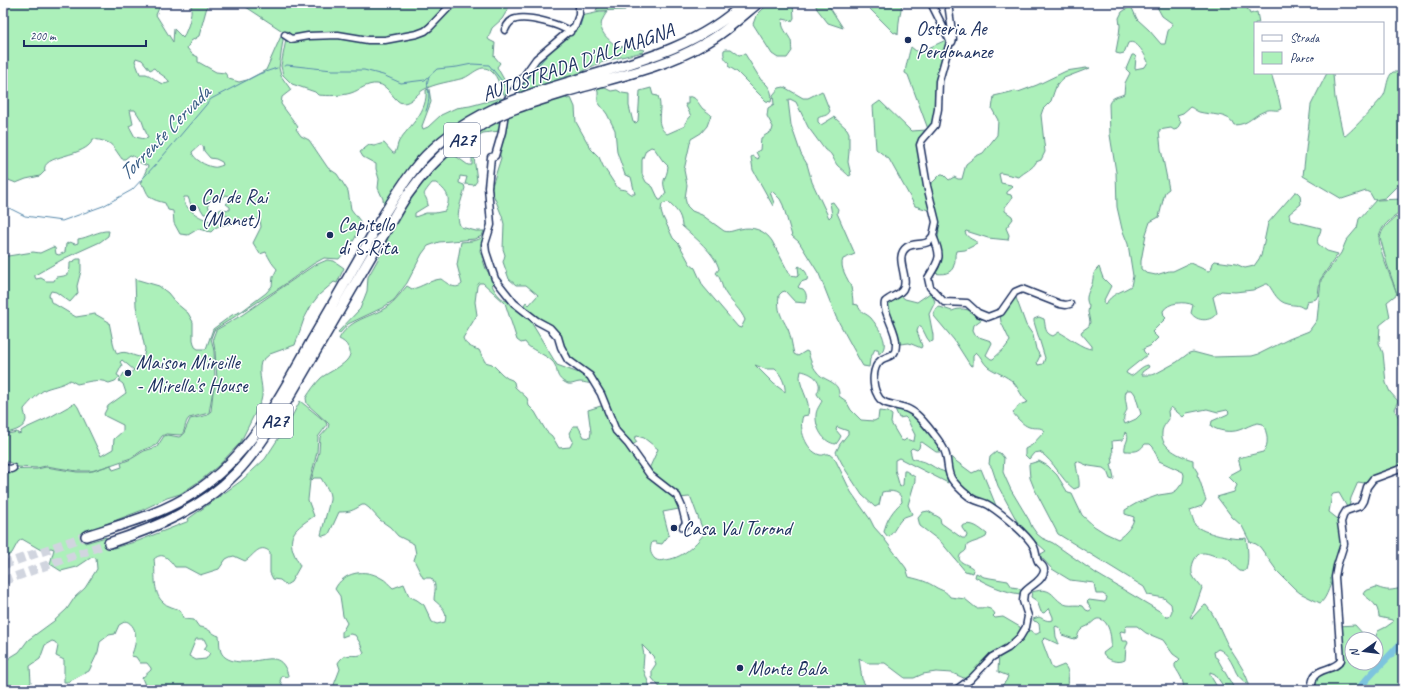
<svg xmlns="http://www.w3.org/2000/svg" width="1406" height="693" font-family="Caveat,sans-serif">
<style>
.green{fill:#acf0ba;stroke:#64908c;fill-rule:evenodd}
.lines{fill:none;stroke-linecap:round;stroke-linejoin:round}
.stream{stroke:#5688ab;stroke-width:1}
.river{stroke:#7dc4de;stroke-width:7}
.highway-tunnel{stroke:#d1d5df;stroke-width:9;stroke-dasharray:9 4.5;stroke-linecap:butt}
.minor-casing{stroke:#1b2f5e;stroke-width:9}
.highway-casing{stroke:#1b2f5e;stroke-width:12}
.minor{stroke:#fff;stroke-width:6}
.highway{stroke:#fff;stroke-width:9}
.highway-bridge-casing{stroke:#1b2f5e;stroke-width:12;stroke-linecap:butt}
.highway-bridge{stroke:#fff;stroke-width:9}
.poi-dot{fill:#1b2f5e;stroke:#fff;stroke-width:1.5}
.labels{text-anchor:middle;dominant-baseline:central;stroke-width:3;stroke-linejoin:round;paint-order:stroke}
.shield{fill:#fff;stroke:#5f6d8e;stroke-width:1}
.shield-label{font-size:19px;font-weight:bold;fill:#1b2f5e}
.poi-label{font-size:20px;fill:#1b2f5e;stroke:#fff;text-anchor:start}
.street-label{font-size:20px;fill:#1b2f5e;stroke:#fff}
.water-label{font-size:21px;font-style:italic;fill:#385c84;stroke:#fff}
</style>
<rect width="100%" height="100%" fill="#fff"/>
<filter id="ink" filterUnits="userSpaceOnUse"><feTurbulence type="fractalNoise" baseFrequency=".025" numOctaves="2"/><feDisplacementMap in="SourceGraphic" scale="8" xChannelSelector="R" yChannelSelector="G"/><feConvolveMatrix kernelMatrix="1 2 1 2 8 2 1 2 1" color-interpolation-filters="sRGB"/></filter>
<g filter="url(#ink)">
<!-- green -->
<path class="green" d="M 3,3 L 161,3 L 156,15 L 173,42 L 174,29 L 183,38 C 189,25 192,17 191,3 L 208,3 L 199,36 L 191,41 L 187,48 L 192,54 L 198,57 L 198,62 L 200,63 L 216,72 L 225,73 L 229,79 L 239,82 L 247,80 L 266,70 L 281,36 L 283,37 L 283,40 L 279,68 L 281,76 L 291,90 L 282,97 L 281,104 L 298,127 L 296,129 L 301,136 L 309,140 L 328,168 L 337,174 L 348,191 L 351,209 L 360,221 L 360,228 L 354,240 L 339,259 L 324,258 L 313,264 L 281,287 L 214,330 L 211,338 L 214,351 L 215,378 L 209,413 L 189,418 C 184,423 186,431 181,435 L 166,434 L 162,436 L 156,445 L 143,450 L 131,458 L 93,471 L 77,471 L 46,466 L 37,468 L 17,467 L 11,463 L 3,460 L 3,435 L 17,432 L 18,434 L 21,433 L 21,431 L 24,429 L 50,417 L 75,403 L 78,407 L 101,456 L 113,449 L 114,439 L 123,431 L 123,425 L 105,416 L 104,414 L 108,406 L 126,393 L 123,384 L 119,381 L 124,373 L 127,376 L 134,370 L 122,360 L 120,362 L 122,365 L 117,375 L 120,377 L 115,381 L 109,383 C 98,378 88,382 77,384 L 70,380 C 63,385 54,386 46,389 C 38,393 30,402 24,409 C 24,413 26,416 26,420 C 25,429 10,433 3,433 L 3,255 L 8,256 L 33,252 L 40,253 L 53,247 L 55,248 L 56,254 L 59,255 L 65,252 L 66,244 L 70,242 L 75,244 L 78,243 L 78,239 C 88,238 99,230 109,231 L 108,236 L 100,242 L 65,258 L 35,275 L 35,277 L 36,279 L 41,278 L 46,281 L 54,281 L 56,277 C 68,276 70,275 70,263 L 77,259 L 81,259 L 81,271 L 77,286 L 78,293 L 70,302 L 56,292 L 51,291 L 49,295 L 51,302 L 76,317 L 95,314 L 109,322 L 114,347 L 117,354 C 128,349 131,357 142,357 L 144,355 L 145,349 L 136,306 L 135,279 L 159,286 L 168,293 L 176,303 L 188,313 L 193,322 L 193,340 L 195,347 L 198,349 L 206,349 L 213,329 L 232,315 L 242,311 L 266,293 L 272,286 L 273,277 L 277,269 C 272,264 269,258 266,252 L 260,254 L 253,243 L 261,227 L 260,219 L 250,219 L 219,226 L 215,228 L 211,232 L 198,229 L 188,235 L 180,234 L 174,223 L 173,211 L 168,210 L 165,203 C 151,199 149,199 144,186 L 140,184 L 148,166 C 143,164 137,163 135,157 L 130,155 L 125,159 L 122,159 C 111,144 113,142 93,139 C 87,158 40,154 45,171 L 40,176 L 26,179 L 16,183 L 6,179 L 3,173 ZM 136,58 L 142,60 L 150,70 L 154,68 C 158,74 166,76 170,82 C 159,88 156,77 146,74 C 144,74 142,74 140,74 L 135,61 ZM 130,110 L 135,110 L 142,121 L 148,138 L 145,139 L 135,137 L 129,126 L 133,124 ZM 200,145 L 203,146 L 204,151 L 210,158 L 216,159 L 222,162 L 223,165 C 220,166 216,168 213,167 C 206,166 193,159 192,152 ZM 226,195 L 230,196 L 229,201 L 226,204 L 230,207 L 230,210 L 221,209 L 218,211 L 221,214 L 228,216 L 230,222 L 229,223 L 222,225 C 217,222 212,222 207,220 C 198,217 182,207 184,197 L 188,197 L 191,205 L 199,206 L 204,214 L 207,214 L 210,212 L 207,200 L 215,201 L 216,199 L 221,199 Z
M 240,3 L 455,3 L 455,5 L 458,3 L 514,3 L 514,6 L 507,6 L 508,9 L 502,19 L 492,28 L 488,38 L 489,40 L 495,43 L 494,56 L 500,63 L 497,67 L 511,92 L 506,97 C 500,90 499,77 491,71 C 489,69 486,68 483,68 C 476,69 471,75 464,78 C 450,82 436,83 423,90 C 417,94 411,103 403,103 C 394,103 389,84 377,84 C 367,83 360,90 351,93 C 341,96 329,96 318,95 L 315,92 L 292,84 L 283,75 L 281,66 L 287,34 Z
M 607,3 L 625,3 L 625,10 L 596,11 L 597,8 Z
M 769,3 L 793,3 L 794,18 L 792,21 L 783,19 C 780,28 788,33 791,41 C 792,45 791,48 792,51 L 787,58 L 778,58 L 772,54 L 753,24 L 756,16 Z
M 815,3 L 827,3 L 843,28 L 828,23 L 817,9 Z
M 864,3 L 902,3 L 899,22 L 898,35 L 896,32 L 894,33 Z
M 1155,3 L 1245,3 L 1250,14 L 1257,12 L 1259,23 L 1255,23 L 1255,73 L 1271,73 L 1279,99 L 1281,109 C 1276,112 1271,108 1265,111 C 1253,115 1249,125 1234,125 C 1230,113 1209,115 1199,112 C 1196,111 1193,108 1190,107 L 1183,113 L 1177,115 L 1181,122 L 1177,129 L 1174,130 L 1171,128 L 1159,130 L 1161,149 L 1169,189 L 1165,192 L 1159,217 L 1150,222 L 1146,234 L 1141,261 L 1141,269 L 1146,273 L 1156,275 L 1169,271 L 1173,271 L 1190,263 L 1208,271 L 1211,270 L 1213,263 L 1215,261 L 1236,264 L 1245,268 L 1254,266 L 1261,256 L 1268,223 L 1295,192 L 1297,192 L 1300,195 L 1301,204 L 1289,214 L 1290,219 L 1293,221 L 1321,228 C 1321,234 1316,237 1318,244 L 1327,251 L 1338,254 L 1320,280 L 1318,295 L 1316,299 L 1307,301 L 1305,308 L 1303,308 C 1298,304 1294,306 1288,304 C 1277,302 1274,292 1268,284 L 1266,284 L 1253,290 L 1235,292 L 1221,291 L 1213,297 L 1217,313 C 1211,322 1197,322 1191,313 L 1193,305 C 1185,301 1168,302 1163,311 L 1164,316 L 1166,318 L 1152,332 L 1158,338 L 1150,346 L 1143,349 L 1144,352 L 1147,355 L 1127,371 L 1126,373 L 1131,376 C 1137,373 1141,366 1148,365 L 1149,367 L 1142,372 L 1142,375 L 1151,375 L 1155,374 L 1177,362 L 1189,353 L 1193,352 L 1212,357 L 1252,356 L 1259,354 L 1289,339 L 1309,331 L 1317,320 L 1321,280 L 1341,253 L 1346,241 L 1357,228 L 1359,219 L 1376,200 L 1403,199 L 1403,211 C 1394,217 1384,223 1380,233 C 1375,244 1393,281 1397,294 L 1387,302 L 1390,317 L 1380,325 L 1379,343 L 1383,353 L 1386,383 L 1390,392 L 1398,401 L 1394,409 L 1399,418 L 1399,425 L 1403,428 L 1403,466 L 1367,480 L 1364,483 L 1358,482 L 1351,498 L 1349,507 L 1347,507 L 1339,493 L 1333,494 L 1332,495 L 1329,512 L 1339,520 C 1340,526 1343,535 1342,542 C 1340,552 1329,600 1320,603 L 1300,593 L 1295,589 L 1277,571 L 1260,547 L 1256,544 L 1250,542 L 1242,526 L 1232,517 L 1217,497 L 1234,492 L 1237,485 L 1229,477 L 1230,475 L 1241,469 L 1238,458 L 1263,452 C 1270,445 1267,432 1263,424 L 1258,423 C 1251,424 1246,428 1239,430 C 1231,433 1217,431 1211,426 L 1212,421 L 1228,414 L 1229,412 L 1227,410 L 1218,412 L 1207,409 L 1187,413 L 1183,417 L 1171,407 L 1168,411 L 1169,419 C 1166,424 1162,427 1162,433 C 1160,447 1181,457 1193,460 L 1193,465 L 1198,473 L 1197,475 C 1202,483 1202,491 1206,500 L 1202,506 L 1190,510 C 1191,513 1194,522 1195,525 C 1202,533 1236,541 1246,538 C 1248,548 1249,560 1246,570 C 1244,571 1243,572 1240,571 C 1236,569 1233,563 1229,560 C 1223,555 1221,558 1215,556 C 1204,552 1198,550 1193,563 C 1192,567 1191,572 1193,576 C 1195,580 1199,584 1202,588 L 1194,611 L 1190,617 L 1192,618 L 1203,606 L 1206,605 C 1217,618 1221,633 1229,647 C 1236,659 1245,670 1249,684 L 1247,684 C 1244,681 1238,677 1236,672 C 1232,663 1227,652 1218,649 L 1214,652 L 1215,657 L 1217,658 L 1235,690 L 1226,690 L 1215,674 L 1210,672 L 1210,675 L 1219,690 L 1183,690 C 1185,681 1179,674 1175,667 L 1175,664 L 1180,659 L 1173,654 L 1163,640 L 1146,633 L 1137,626 L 1127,626 L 1125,628 L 1125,632 L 1121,631 L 1120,632 L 1122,641 L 1127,641 L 1128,643 L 1126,647 L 1125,660 C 1118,664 1106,660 1103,653 L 1111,647 C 1112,639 1109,617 1097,619 C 1094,620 1092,623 1089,625 C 1087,627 1083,627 1081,630 C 1079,631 1078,635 1077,638 L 1074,639 L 1062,635 L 1060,628 L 1056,626 L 1055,627 L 1056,637 L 1058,641 L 1058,644 L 1045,638 L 1042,641 L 1052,668 L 1054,669 L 1064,665 C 1071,671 1067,682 1069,690 L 998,690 L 1006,681 L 1008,676 L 998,672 L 999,653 L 1027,628 L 1035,634 L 1037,634 L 1040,632 L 1039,624 L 1037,622 L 1034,621 L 1033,619 L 1039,617 C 1044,619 1047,622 1053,620 L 1053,617 L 1049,608 L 1044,613 L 1041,612 L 1037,601 L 1031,597 L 1032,592 C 1055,585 1052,601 1067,605 C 1072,606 1077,604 1083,606 L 1086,610 L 1089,611 L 1092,609 L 1087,602 L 1089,600 L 1104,602 L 1106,601 L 1107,597 L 1103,594 L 1096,594 L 1094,583 L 1070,580 L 1052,569 L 1041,557 L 1041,554 L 1046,551 L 1027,534 L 1018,523 L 998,486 L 992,468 L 989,464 L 990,457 L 996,452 L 1000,453 L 1004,458 L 1003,472 L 1006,479 L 1011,490 L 1029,520 L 1032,527 L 1037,534 L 1042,538 L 1053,543 L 1097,574 L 1161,612 L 1166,617 L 1169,617 L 1172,611 L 1171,604 L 1164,598 L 1148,595 L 1144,587 L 1058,534 L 1034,488 L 1030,478 L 1029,466 L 1029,464 L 1039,461 L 1048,466 L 1057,475 L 1068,493 L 1072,494 L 1082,515 L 1094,526 L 1105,533 L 1118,539 C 1125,534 1134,525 1134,517 L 1125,514 L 1125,510 L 1137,503 L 1159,495 L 1172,493 L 1177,490 L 1183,482 L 1184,475 L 1183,472 L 1159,461 L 1153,447 L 1150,444 L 1145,444 C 1138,453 1135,451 1125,451 C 1123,444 1132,438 1125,432 L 1123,440 L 1112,441 L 1113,454 L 1112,456 L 1113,463 L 1111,464 L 1114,478 L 1113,480 L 1110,479 L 1107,471 L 1103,468 L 1089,466 L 1077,461 L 1076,462 C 1076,470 1080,479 1079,487 L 1074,489 C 1061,480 1055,462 1040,452 L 1034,453 L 1029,459 L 1025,455 L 1025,449 L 1032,445 L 1045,431 C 1040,426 1036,429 1029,427 C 1023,425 1017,418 1013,413 L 1019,405 L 1028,402 C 1021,397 1019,388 1013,382 C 1007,376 995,372 988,367 C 983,363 981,356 976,352 L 973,355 L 973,366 L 970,365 L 954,340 L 934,316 C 934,312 936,308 940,307 L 952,311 C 962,306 973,311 982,316 L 982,319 L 974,325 L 973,330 L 976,336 L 991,341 L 992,343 L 986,355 L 991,359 L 993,359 L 1005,348 L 1010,341 L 1001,322 L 1000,314 L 1015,295 L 1026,325 L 1033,335 L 1036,349 L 1040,356 L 1037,362 L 1038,365 L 1043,364 L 1045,358 L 1034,322 L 1034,319 L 1039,317 L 1044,319 C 1046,327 1044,333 1053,336 L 1059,332 C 1067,336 1083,349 1092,349 L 1092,346 L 1081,333 L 1082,331 L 1089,326 L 1090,322 L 1088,312 L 1089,306 C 1084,297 1089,292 1092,284 C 1094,276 1092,273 1099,267 L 1103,278 L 1111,286 L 1103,302 L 1105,305 C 1112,293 1120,293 1131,286 L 1133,276 L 1128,244 L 1122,229 L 1117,207 L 1116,172 L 1110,135 L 1109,104 C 1112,96 1118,97 1124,94 L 1125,83 L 1130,73 L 1126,69 L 1132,55 L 1134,55 L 1136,57 L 1135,69 L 1145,67 L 1148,62 C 1145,55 1137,39 1128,43 L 1124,53 L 1120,54 L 1116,53 L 1116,51 L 1119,35 L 1120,26 L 1119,18 L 1122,12 L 1131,6 L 1137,19 L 1149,30 L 1161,44 L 1165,44 L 1168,31 L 1173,24 L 1162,16 ZM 1127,390 L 1132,390 L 1135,394 L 1141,414 L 1136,419 L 1125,424 C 1122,419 1125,413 1127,410 C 1127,403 1123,396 1127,390 Z
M 600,12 L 607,12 C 605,15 603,18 602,21 C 598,33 610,40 617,47 L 630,46 L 633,48 L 645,50 L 643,52 C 627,56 593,62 581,73 L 581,74 L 511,96 L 531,66 L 547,51 L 579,26 L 581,16 Z
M 946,40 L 948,40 L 934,124 L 928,129 L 908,75 L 905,73 C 905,70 910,49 911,47 L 916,51 L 924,50 Z
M 726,49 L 731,49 L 739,55 L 745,54 L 761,80 C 768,84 774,93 771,102 L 766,101 L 737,72 L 728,66 L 729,63 C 725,60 723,56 724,50 Z
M 1086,68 L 1090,68 L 1064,78 L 1057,84 L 1054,92 L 1051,101 L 1043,109 L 1041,115 L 1045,152 L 1041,160 L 1036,162 C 1034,168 1024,172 1019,177 L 1001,173 L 999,174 L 1001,183 L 1011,185 L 1013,187 L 1007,192 L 1007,194 L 1011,195 L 1012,198 L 1005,207 L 1005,211 L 1012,216 L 1013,219 L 1006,228 L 1009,235 L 1008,240 L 988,238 L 966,231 L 965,232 C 967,238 972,239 977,242 L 977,244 L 965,250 L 956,251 C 954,256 956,260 954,265 C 952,274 942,275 934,273 L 940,264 L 937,245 L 939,231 L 928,185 L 933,182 L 941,174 L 943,174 L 949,180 L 954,177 L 958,179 L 962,179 L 966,164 L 976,156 L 983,153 L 997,135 L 998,120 L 992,109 L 994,96 L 1015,91 L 1018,92 L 1021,91 L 1037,85 L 1066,71 Z
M 1393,72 L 1403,72 L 1403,178 L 1397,186 L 1385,198 L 1374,200 L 1370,193 L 1366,191 L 1342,199 L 1303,176 L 1311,105 L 1327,73 L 1333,73 L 1333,74 L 1335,98 L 1343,134 L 1345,136 C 1351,132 1381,100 1384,95 C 1387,88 1387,76 1393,72 Z
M 603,87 L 611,91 L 617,90 L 622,93 L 629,94 L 629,106 L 633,122 L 636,123 L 638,121 L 640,91 L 651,88 L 653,95 L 658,96 C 659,99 660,102 660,106 C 660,116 656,126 667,134 L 685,126 L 685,123 L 691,116 L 685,104 L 688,104 L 688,97 C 696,95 698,104 703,109 C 706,111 709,113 711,115 L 707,126 L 701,133 L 691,139 L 684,170 L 687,185 L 685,198 L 687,206 L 692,211 L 702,215 L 724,231 C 730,233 734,230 740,229 C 752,226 765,230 772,241 L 790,275 L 796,276 L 799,275 L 798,267 L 799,266 C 804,269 809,274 807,280 L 801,282 L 798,287 L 799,288 L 803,289 C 807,293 807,298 805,303 L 795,302 L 785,291 L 782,292 L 779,295 C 777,311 781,316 788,329 C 791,336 792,346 794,354 L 798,356 L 806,351 L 808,352 C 810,359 812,366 817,372 C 824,382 840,380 839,396 L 846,401 L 851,410 L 861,420 L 874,421 L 878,419 L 879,411 L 888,412 L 892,415 L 891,423 L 901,440 L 904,441 L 906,439 L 912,441 L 914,441 L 915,435 L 907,419 L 905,417 L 899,418 L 895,409 L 903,408 L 920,422 L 944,452 L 936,452 L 922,442 L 920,443 L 919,448 L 917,450 L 912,448 L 910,450 L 912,458 C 917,460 920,461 925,462 C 932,465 937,470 945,472 L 948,483 L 899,458 L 895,460 L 895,470 L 900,487 L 903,485 L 904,471 L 906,471 L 915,477 L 915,481 L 908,505 L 912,514 C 909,516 905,516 903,518 C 897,523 894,533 888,537 L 884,532 C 886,520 893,510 902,502 C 902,491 891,490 882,492 L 879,505 L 875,507 L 862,495 L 845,469 L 836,452 L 840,444 L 848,434 L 848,431 L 837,427 L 836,430 L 841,436 L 839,440 L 836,444 C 823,443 815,427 816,415 C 816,410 820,405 822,401 L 817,394 C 817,392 819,390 819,388 C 821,378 808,372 801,371 C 796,386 812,399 808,415 L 803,416 C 798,428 806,451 820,455 C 823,456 826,453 829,454 L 835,459 L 851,492 L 870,519 L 874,527 L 882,536 L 906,568 L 909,577 C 921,580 926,581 937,588 C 943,591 946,591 950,597 L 965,599 L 976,608 C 983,608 991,606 995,614 L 993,616 L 995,618 L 1003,617 L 1020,627 L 1021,631 C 1013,647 1003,646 992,656 C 985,663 978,671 970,679 L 966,679 L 952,673 L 936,672 L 923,674 L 914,678 L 905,678 L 885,663 L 867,663 L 859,658 L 862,679 L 868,690 L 662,690 L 652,678 L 652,670 L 656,664 L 653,656 L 642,645 L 644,655 L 643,668 L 651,690 L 332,690 L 340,669 L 338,663 C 346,649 355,660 364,653 L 360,643 L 355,635 L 350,634 L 342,637 L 342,632 L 347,623 L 343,616 L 340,596 L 335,589 C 343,572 365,568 381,578 C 386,580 389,585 393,588 L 404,584 L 409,596 L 417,600 L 424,605 L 432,622 L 437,624 L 445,622 C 448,611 442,607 434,600 C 434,592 438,585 431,578 L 423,578 L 414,560 L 416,554 L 414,544 L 398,536 L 390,527 L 380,520 L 369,508 L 365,505 L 362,505 C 352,511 350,512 339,512 L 329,534 L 323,536 L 321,535 L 330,500 C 331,491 325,486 321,478 L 314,478 L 311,481 L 319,452 L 320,437 L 328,428 L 329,424 L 307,404 L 306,398 C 310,391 316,383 321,378 C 329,371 358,361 348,347 C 346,343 343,341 339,339 C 348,321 366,318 382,310 C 393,304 399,295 407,286 L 412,289 C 422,287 430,280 441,279 C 447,283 455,291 462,284 L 457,265 L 461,242 C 485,240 483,240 489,217 C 491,230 481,239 480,251 L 486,269 L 495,282 L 492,285 C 495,292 502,302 510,301 L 528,317 L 557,365 L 587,376 L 592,383 C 588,384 585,382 580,382 C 576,382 572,385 568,384 C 553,377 560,371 553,362 C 546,354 529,350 525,342 L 521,343 L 517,340 L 505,303 L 483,283 L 479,283 L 477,286 L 475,302 L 477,315 L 463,338 C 465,345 472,348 479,350 L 485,362 L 492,364 L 502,374 L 507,378 L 512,380 L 514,382 L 515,387 L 527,398 L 529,406 L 535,412 L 546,431 L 552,436 L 559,448 L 570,447 L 573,441 L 569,433 L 573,426 L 578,426 L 584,437 L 590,438 L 591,432 L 588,410 L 604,405 C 612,428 624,442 638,461 C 642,466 644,473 648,477 C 652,480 656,480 660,482 C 673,489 675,495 679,509 L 663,512 L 669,535 L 662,544 L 656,543 L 656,542 L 652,542 C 650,548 649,553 655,559 C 658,561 661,561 664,560 C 682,559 694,546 705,533 L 701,525 L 691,498 L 689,497 L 680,498 L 678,501 C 671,480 658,486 649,469 L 658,449 L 644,438 L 637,436 L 634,438 L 637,442 L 631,446 L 617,431 L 610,413 L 592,376 L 587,371 L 568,358 L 562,346 L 560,336 L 550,325 L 534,317 L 522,308 L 526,302 L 529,305 L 538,295 L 526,285 L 516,285 L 509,279 L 503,262 L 505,255 L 503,249 L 504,224 L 502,216 L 491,189 L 501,158 L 497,147 L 506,117 L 525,109 L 565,96 L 567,99 L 571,98 L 575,107 L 576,122 L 591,149 L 599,157 L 603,166 L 614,183 L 619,189 L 626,190 L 631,194 L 635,194 L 631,177 L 625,175 L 617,152 L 615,130 L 607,114 L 598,102 L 598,92 L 597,89 ZM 651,147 L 654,148 L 663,161 L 668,166 C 667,181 660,177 666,193 L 661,200 L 659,200 L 653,187 L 646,182 L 642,174 L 642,160 L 646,150 ZM 668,202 C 676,210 681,213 682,226 C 694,237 715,253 719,269 L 716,273 C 722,279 721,287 726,294 C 732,303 741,310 745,320 L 741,328 L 738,327 L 703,286 L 695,268 L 690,264 L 679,244 L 673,238 L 662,215 L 661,211 L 662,204 ZM 755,365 L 765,369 L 775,369 C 781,374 786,385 785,392 L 774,384 Z
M 784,87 L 803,98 L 808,98 L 822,91 L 830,111 C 827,117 823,115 818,118 L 818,122 L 821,125 L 834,117 L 847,129 L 849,133 L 849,152 L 848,162 L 851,175 L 849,176 C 846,173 839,167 837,165 C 833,159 832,152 825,150 L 808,127 L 796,102 L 790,99 L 788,100 L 791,125 L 801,154 L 807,164 L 812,182 L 829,218 L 832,215 L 830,203 L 833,202 L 838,209 L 837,213 L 855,254 L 843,259 C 839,268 848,278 851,287 C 852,292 853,299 853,304 L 858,305 C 860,313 866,313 871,318 C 878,327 892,345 879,354 L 878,349 L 875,349 L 870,359 L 869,367 L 863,366 L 860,361 L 836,317 L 819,274 L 799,242 L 792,236 L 783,205 L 780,199 L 772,191 L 770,192 L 774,203 L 773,206 L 753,170 L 751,157 L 753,156 L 758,159 L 759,158 L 756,152 L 760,150 L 761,138 L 772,131 L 773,127 L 767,116 L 768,108 L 774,104 L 773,95 L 779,88 Z
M 429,89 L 431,102 L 422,126 L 423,129 L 428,127 L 441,115 L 456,108 L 470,106 L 500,98 L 505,99 L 489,107 L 462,122 L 384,206 L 383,199 L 378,188 L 379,179 L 376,169 L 376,164 L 363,157 L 360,152 L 369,145 L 374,146 L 384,143 L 393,153 L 395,153 C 397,149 397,145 399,141 C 410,125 428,112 426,90 Z
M 880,101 L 911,131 L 927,130 L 922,141 L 932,211 L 915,206 L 889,159 L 876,149 L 873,106 Z
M 503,118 L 500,131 L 483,133 L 476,137 L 474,157 L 477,181 L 474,185 L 465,184 L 467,177 L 460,176 L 459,183 L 464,185 L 465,188 C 462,199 454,217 461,227 L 476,231 L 484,231 L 482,236 L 475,239 L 439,242 L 428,246 L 422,254 L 407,283 L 394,300 L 382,308 L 348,324 L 340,333 L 338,332 L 360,309 L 367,291 L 368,277 L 386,245 L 388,235 L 412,193 L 450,152 L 468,165 L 472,165 L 472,135 ZM 432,183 L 436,183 C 447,191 452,198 445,211 L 435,213 L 426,213 L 415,217 L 415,213 L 428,205 C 426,191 419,199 432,183 Z
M 1396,217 L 1403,225 L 1403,306 L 1401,306 L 1387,264 L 1380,237 C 1382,228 1389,223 1396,217 Z
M 327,260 L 334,261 L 344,268 L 337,283 L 334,282 L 319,295 L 312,304 L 304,319 L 295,345 L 270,354 L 261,362 C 257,375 265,388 261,401 L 240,443 L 218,466 L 201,480 L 180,494 L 167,498 L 140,511 L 82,533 L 85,543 L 106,537 L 110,549 L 138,541 L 189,521 L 188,519 L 241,481 L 265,459 L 289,422 L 300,401 L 326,422 L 327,425 L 318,437 L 317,452 L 310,481 L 308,500 L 314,516 C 300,526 287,532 293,551 C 295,557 298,561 300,566 L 291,582 L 286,585 L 280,580 L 273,579 L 270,573 L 270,552 C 259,542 253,557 245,561 L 234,556 L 230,557 L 226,559 L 219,569 L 200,575 L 185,567 L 175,567 C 169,559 163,551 154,559 C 156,571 152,593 163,602 C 167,607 175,607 180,611 C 182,613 182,617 184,619 L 194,620 L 199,627 C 208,627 212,634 219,636 C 220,642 219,646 221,652 C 226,663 244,663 254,661 C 272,658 282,655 288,675 L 288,677 L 282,676 L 280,681 L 284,687 L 288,690 L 147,690 L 142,678 L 151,670 L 151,668 L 147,663 L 140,663 L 136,657 L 131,656 C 136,646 140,627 126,621 L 119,625 L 115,634 L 109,635 L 100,642 L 98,652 L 89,671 L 68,682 L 64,682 L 64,660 L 56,656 L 58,646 L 55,642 L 52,641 L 45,645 L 40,659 L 30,666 L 31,682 L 27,690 L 3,690 L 3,664 L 6,660 L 19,652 L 28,640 L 54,621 L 67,609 L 75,597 L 85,588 L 97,569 L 96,558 L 92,557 L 77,567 L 61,571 L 50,564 L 54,549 L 51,548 L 41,550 L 22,539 L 18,542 L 12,553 L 3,559 L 3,470 L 37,469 L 46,467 L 77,472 L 88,472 L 111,465 L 113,470 L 122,467 L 121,463 L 131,459 L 144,451 L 157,447 L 164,436 L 168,435 L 179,437 L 183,435 L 190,419 L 208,415 L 211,411 L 213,392 L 217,379 L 215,351 L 213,338 L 216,330 L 242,315 L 313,266 ZM 196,639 L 204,639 L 207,645 L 204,649 L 210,653 L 206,659 L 196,660 L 189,656 Z
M 930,293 L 932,294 L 935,302 L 929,314 L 933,335 L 933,341 L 930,342 L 927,338 L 921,326 L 919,326 L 917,331 L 922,346 L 921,348 L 909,343 L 900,344 L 896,328 L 884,304 L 900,295 L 905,299 L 917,302 Z
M 949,456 L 972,473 L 981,469 L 997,508 L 975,499 L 953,479 L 950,472 Z
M 928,511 L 940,518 L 941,523 L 962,538 L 966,538 L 967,535 L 962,528 L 962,526 C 972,521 979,528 987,534 L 986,537 C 980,541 974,541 967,545 L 966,550 C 965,552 962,553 961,554 C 954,564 970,563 974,570 L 973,573 L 965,571 L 941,542 L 920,526 L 918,518 L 923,512 Z
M 976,573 L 984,577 L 1008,581 L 1012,587 L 1018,588 L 1023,592 L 1020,594 C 1005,592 988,585 975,577 Z
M 1376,587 C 1389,592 1390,590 1403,588 L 1403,690 L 1311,690 L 1317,677 L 1336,668 L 1340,664 L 1338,626 L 1355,625 L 1364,635 L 1375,638 L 1378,631 L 1386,627 L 1393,622 L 1392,620 L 1379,617 C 1378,604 1372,602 1363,594 L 1365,591 ZM 1352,639 L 1376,639 L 1376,663 L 1352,663 Z"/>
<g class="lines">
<!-- stream -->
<path class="stream" d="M 284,66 L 287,65 L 332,70 L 364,70 L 383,75 L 401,83 L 425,80 L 437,69 L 457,67 L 472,64 L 489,65 L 502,81 L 508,94
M 516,95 L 534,70 L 549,53 L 580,26 L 582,19 L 583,3
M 426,111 C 428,106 429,100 429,94 C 428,87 426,84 429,77
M 3,205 L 25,216 L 62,221 L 103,206 L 132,190 L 157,163 L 211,99 L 259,74 L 277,68"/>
<!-- river -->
<path class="river" d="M 1358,690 C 1371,672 1389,658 1403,641"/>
<!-- highway-tunnel -->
<path class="highway-tunnel" d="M 3,565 L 86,536
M 3,581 L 109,543"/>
<defs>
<path id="minor" d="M 579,3 L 579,15 L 575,26 L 536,59 L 507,100 L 502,132 L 495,156 L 491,157 L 488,187 L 491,225 L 485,244 L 486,252 L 495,279 L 514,303 L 537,321 L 550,328 L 558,337 L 561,347 L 568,360 L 590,376 L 601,394 L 616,431 L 628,444 L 650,475 L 677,496 L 682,507 L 686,523 L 683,527
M 931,3 L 950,41
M 948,3 L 953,39 L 952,42 L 950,42 L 939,81 L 938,109 L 935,125 L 922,140 L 920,145 L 927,186 L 936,222 L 933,236 L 928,242 C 922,245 913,243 907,247 C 893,257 910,277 903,289 C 900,295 890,297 885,302 C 882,310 896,330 896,342 C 896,345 896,351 894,353 C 891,357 884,357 881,360 C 872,367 872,385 877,394 C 881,405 893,404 902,407 C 907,408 912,411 916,414 C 923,420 943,444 945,452 C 949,461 946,473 953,481 C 958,487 966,495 973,499 C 978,502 985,502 990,506 C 1002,514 1027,534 1034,547 C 1036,551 1036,555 1037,559 C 1038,564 1045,565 1044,571 C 1043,581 1029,586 1024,593 L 1023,601 L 1028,616 L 1026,627 L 1020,637 L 1008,648 L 992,657 L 971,679 L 956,690
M 505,30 C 507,25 510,20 516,19 C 528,16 560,24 570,32
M 285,35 L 291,39 L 308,36 L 338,35 L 368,40 L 385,40 L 417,34 L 425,31 L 430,27 L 449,7 L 455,3
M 933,236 C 942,257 940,259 928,278 L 930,287 L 944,302 L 967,303 L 978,313 L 988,317 L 1001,312 L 1015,292 L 1022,289 L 1060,304 L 1066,305 L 1070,304
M 3,468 L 11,469 L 13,468
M 1311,690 C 1312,686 1312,681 1314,677 C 1318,668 1336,670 1341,660 L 1335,577 L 1337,566 L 1344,544 L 1341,522 L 1343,516 L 1346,511 L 1360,506 L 1363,501 L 1367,487 L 1373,479 L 1403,468"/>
<path id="highway" d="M 576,80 C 636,62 698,47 744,3
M 579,88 C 620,76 664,67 702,45 C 723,34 740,18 758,3
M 86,536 C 123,524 162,514 195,492 C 250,456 281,396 312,340 C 335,300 358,261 380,221
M 109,543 C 155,528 203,508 237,472 C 252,456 265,437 277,418 L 381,239"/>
</defs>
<!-- minor casing -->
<use href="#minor" class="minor-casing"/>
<!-- highway casing -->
<use href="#highway" class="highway-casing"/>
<!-- minor -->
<use href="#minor" class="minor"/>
<!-- highway -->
<use href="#highway" class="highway"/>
<defs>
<path id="highway-bridge" d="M 380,221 C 392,201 404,181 419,163 C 462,115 517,97 576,80
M 381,239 C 390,224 398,208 408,194 C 434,157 472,125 514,109 C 535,101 557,95 579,88"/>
</defs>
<!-- highway-bridge casing -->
<use href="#highway-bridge" class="highway-bridge-casing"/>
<!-- highway-bridge -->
<use href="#highway-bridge" class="highway-bridge"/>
</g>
</g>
<!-- markers -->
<g class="poi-dot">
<circle cx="908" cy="40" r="4"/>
<circle cx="193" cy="208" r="4"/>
<circle cx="330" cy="235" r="4"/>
<circle cx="128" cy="373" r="4"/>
<circle cx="674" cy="528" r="4"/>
<circle cx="740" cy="668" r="4"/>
</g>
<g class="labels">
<!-- shield labels -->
<g class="shield">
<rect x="444" y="123" width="36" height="34" rx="3"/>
<rect x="257" y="404" width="36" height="34" rx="3"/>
</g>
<g class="shield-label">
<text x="462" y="140">A27</text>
<text x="275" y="421">A27</text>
</g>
<!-- poi labels -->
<g class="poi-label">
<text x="916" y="28">Osteria Ae<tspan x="916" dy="23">Perdonanze</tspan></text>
<text x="201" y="196">Col de Rai<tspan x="201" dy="23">(Manet)</tspan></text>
<text x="338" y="224">Capitello<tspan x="338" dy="23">di S.Rita</tspan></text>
<text x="136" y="362">Maison Mireille<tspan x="136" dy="23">- Mirella's House</tspan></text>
<text x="682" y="528">Casa Val Torond</text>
<text x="748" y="668">Monte Bala</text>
</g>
<!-- street labels -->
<g class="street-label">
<text transform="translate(578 62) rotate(-19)">AUTOSTRADA D'ALEMAGNA</text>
</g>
<!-- water labels -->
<g class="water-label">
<text transform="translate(164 133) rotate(-46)">Torrente Cervada</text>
</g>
</g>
<!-- margin -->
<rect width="1406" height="693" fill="none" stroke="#fff" stroke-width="16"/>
<rect x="8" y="8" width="1390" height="677" fill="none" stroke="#1b2f5e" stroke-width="1.5" filter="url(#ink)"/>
<!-- legend -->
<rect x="1254" y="22" width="130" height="52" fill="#ffffff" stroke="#a4acbf"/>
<rect x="1262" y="35" width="20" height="6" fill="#ffffff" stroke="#a4acbf"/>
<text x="1290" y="42" font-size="12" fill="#1b2f5e">Strada</text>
<rect x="1262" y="52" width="20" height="12" fill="#acf0ba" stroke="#a4acbf"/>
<text x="1290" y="62" font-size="12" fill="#1b2f5e">Parco</text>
<!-- north arrow -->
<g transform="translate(1364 651) rotate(256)"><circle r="19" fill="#ffffff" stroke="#a4acbf"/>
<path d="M0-3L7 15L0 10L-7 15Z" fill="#1b2f5e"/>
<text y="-6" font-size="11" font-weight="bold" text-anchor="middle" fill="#1b2f5e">N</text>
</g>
<!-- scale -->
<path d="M24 40v6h122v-6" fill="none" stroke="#1b2f5e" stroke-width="2"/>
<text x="30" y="40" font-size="12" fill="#1b2f5e" stroke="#ffffff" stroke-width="3" paint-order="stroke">200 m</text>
</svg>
